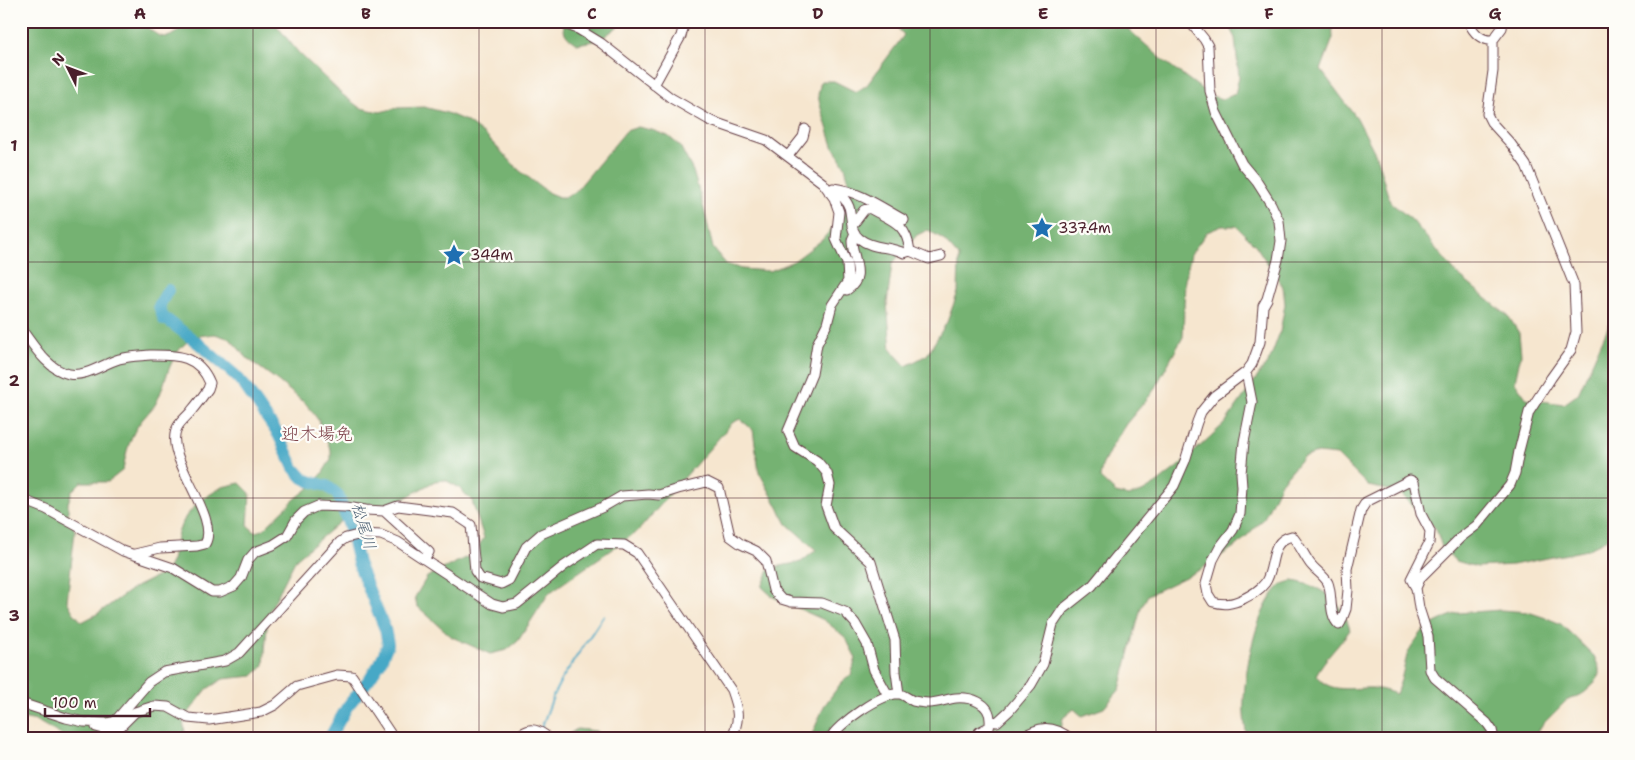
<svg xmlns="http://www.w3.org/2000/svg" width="1635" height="760" font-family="'Shantell Sans','Klee One',sans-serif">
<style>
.forest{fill:#74b272;stroke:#5f684e;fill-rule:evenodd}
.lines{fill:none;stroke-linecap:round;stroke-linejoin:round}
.stream{stroke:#47a8c6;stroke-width:2}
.river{stroke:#47a8c6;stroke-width:12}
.minor-casing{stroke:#643d44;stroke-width:11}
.minor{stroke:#fff;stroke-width:9}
.grid{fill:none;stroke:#4a1f2b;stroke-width:1;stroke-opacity:0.55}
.labels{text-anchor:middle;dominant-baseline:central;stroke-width:4.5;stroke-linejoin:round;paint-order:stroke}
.poi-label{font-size:15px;fill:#4a1f2b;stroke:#fdfcf7;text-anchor:start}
.water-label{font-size:16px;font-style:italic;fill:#495d71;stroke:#fdfcf7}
.quarter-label{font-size:18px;fill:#7f444c;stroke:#fdfcf7}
.neatline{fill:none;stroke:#4a1f2b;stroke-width:2}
.grid-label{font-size:16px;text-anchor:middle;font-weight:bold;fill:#4a1f2b}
</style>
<rect width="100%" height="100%" fill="#fdfcf7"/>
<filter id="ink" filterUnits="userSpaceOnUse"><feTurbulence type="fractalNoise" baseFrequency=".02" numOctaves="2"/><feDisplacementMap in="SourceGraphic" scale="10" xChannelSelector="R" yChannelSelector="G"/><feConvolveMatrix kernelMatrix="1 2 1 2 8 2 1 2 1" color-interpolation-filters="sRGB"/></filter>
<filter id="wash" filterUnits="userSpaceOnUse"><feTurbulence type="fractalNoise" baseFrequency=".0096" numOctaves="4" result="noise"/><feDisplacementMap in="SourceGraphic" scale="20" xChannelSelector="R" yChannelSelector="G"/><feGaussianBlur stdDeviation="1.12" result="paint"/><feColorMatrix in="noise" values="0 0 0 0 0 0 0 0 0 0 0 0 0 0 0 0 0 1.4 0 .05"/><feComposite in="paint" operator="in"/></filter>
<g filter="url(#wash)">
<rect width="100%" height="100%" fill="#f6e6cf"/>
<!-- forest -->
<path class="forest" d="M 21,21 L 141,21 C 157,38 170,46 185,21 L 273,21 L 298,52 L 343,95 L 360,108 L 380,112 L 397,108 L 424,107 L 447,113 L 466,121 L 486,136 L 520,171 L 549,193 L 559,197 L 566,197 L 575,192 L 626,131 L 638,127 L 652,130 L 668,136 L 680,146 L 693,171 L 704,209 L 713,248 L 726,264 L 742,269 L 770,271 L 794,261 L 822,240 L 840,219 L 848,199 L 849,183 L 845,167 L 833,146 L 820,105 L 818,95 L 821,81 L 834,81 L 856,92 L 867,85 L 904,35 L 891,21 L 1119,21 L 1164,61 L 1211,96 L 1223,99 L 1235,94 L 1239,77 L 1235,38 L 1226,21 L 1332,21 L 1333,38 L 1321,70 L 1357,118 L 1376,155 L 1390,202 L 1412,220 L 1457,274 L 1509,317 L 1519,333 L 1521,354 L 1515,382 L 1527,399 L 1564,404 L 1578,394 L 1614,314 L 1614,535 L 1587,550 L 1513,565 L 1477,567 L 1456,561 L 1443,550 L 1436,529 L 1399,492 L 1368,486 L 1337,455 L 1318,453 L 1303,457 L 1281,483 L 1264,518 L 1239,544 L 1196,572 L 1148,595 L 1141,608 L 1120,689 L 1104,708 L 1082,716 L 1074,709 L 1063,718 L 1061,730 L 1051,739 L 810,739 L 824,706 L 841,683 L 851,675 L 856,658 L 845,637 L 824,620 L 773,597 L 762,587 L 770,568 L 801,562 L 816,550 L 787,524 L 759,472 L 753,430 L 740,419 L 732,423 L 638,531 L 549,593 L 518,641 L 507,650 L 490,654 L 452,637 L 417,606 L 415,597 L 427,577 L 473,554 L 484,538 L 472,501 L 458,487 L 445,480 L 435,481 L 405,498 L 342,520 L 296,559 L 268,614 L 264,665 L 253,676 L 223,679 L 207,689 L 183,720 L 186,739 L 68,739 L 37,721 L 21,718 ZM 1222,226 L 1236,226 L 1256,246 L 1283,287 L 1285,304 L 1280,332 L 1270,359 L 1225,423 L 1181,464 L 1157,483 L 1142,492 L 1128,496 L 1116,493 L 1100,478 L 1102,466 L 1112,446 L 1126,424 L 1152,393 L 1183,337 L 1185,279 L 1191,254 L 1207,232 ZM 928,230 L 943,239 L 959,257 L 958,292 L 947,322 L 927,355 L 906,366 L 891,350 L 887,303 L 892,264 L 917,235 ZM 215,334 L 230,339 L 248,359 L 278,381 L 307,405 L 319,421 L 331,451 L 331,459 L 322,474 L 309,488 L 295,499 L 263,530 L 255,532 L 248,526 L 250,493 L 240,483 L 222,487 L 201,500 L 186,516 L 178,532 L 172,560 L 166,572 L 132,589 L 97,614 L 82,622 L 73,612 L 67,601 L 75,531 L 68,513 L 68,503 L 72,491 L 81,482 L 108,482 L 123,470 C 126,452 130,435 142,420 C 146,415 151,410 155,405 C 168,382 168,349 196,337 C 201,335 209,335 215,334 Z
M 564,21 L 625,21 L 600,40 L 577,44 C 567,38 562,33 564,21 Z
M 1293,581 C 1322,586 1342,600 1350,630 C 1339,646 1324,659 1316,675 C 1330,695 1352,687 1373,688 C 1381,689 1388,691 1396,694 L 1401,680 L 1407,655 L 1411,647 L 1425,628 L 1445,618 L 1458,613 L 1501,610 L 1528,612 L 1549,619 L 1561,624 L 1594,656 L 1599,668 L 1599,675 L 1594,684 L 1584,693 L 1566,701 L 1542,725 L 1533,739 L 1247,739 C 1245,726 1243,713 1244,700 C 1245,669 1256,609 1279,587 C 1282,583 1288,582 1293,581 Z
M 577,729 L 597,731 L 606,739 L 561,739 Z"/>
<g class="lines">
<!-- stream -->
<path class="stream" d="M 541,729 L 554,694 L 561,680 L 604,615"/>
<!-- river -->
<path class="river" d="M 168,290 L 159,306 L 164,320 L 166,319 L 199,344 L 235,375 L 244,385 L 278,434 L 294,468 L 303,478 L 309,481 L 327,486 L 338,495 L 350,529 L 358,563 L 385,629 L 388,644 L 380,663 L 370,678 L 347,707 L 329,739"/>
</g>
</g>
<g filter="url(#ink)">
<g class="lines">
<defs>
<path id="minor" d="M 557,21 L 578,29 L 601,43 L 671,98 L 711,121 L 766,140 L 823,183 L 834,198 L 839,212 L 836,239 L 847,263 L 848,281 L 832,305 L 827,324 L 817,344 L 812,374 L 788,431 L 795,447 L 817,461 L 827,473 L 830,485 L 826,506 L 834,528 L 871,562 L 895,640 L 896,672 L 899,694
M 1468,21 C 1473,32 1481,41 1493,40 L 1502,28 L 1503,21
M 1480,21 L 1492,21
M 654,85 L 681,36 L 685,21
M 788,156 L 803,137 L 805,129
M 833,188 C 859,191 882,208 904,220
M 829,192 L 837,192 C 842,196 847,201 849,207 C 852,217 850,233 860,239 C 872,249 890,246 904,253 L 910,251 L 929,259 L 941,256
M 852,226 L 864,210 L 869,208 C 892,221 906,222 910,251
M 847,290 C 867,277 852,258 852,241 C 852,238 854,236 855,233
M 22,330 C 34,346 48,370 69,374 C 86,377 103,364 119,359 C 129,356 140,356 150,355 C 176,355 198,354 210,383 L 208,389 C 203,396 198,403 192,410 C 188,416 180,421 177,428 C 162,456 221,517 205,544 L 197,546 L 160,548 L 135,554
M 1246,372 L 1252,402 L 1244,442 L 1241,473 L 1242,487 L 1240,514 L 1233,530 L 1220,547 L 1213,560 L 1206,584 L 1208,594 L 1213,602 C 1225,605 1232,604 1243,599 C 1251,595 1259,591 1265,583 C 1276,568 1268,541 1292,536 C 1299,544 1303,553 1309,562 C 1314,570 1324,575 1328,583 C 1333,595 1328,615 1339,625 L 1341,622 L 1346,609 L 1348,590 L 1347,569 L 1361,510 L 1366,502 L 1410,480 L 1414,482 L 1421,514 L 1430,531 L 1429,543 L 1411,579 L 1416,588 L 1419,608 L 1428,636 L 1430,670 L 1435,678 L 1487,723 L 1492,730 L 1494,739
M 21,499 L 46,509 L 123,551 L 173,568 L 212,592 L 220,592 L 234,586 L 241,578 L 248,560 L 255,552 L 273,545 L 287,536 L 296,520 L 304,512 L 318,506 L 346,507 L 366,510 L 384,511 L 398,506 L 453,513 L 471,525 L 475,571 L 480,578 L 501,584 L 509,580 L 526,547 L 541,534 L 603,507 L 622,496 L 648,494 L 659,495 L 678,489 L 707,482 L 719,488 L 730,536 L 741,544 L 756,551 L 766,561 L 773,590 L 781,599 L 791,602 L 822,603 L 845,612 L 855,623 L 867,644 L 874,670 L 888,695
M 384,511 L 429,552 L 425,559
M 1416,588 L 1421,577 L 1460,538 L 1477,525 L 1510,485 L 1515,473 L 1519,451 L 1529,412 L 1551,378 L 1571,350 L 1576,332 L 1574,285 L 1526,165 L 1511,144 L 1491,122 L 1487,114 L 1493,71 L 1493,40
M 21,703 L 66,718 L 84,722 L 107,723 L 115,721 L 149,682 L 164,672 L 225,661 L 239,653 L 340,542 L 346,538 L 362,534 L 381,535 L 398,542 L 492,604 L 503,607 L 517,604 L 564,566 L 597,544 L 624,545 L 637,553 L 731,690 C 738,710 741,719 731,739
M 991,721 L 997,722 L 1009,711 L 1031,685 L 1043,664 L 1053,624 L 1063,609 L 1092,586 L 1174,486 L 1185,461 L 1197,422 L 1201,412 L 1214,396 L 1246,372 L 1252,364 L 1260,342 L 1263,306 L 1267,299 L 1278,260 L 1281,241 L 1279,221 L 1271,204 L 1257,182 L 1242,164 L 1216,112 L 1210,91 L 1208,46 L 1204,39 L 1189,21
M 96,727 L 111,731 L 118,729 L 135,712 L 154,706 L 168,707 L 188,718 L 209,720 L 261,712 L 275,705 L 297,686 L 337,675 L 352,676 L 394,739
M 513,739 C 527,731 530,725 545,735 L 545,739
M 830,739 C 836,725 884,691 900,694 C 904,695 909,699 913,701 C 918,702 924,703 929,703 C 938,703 947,699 956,698 C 970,697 990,702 990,720 C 991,726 987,733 985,739
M 976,739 L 979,732 L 989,727
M 1019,739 C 1039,726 1052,724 1071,739"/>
</defs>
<!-- minor casing -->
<use href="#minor" class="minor-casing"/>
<!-- minor -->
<use href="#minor" class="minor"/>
</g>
</g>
<!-- grid -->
<path class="grid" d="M 253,21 L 253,739M 479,21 L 479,739M 705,21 L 705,739M 930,21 L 930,739M 1156,21 L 1156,739M 1382,21 L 1382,739M 21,262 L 1614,262M 21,498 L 1614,498"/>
<!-- icons -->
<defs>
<symbol id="sight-bare" viewBox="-9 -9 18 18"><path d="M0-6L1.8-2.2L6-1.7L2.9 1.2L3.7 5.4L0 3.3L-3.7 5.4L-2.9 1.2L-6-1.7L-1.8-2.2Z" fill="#1f6fb2" stroke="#fdfcf7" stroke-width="2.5" paint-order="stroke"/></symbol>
</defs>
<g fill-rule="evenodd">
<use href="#sight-bare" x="1026" y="212" width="32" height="32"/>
<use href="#sight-bare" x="438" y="239" width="32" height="32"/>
</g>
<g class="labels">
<!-- poi labels -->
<g class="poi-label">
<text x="1058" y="228">337.4m</text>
<text x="470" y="255">344m</text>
</g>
<!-- water labels -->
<g class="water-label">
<text transform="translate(364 526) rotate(74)">松尾川</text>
</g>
<!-- quarter labels -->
<g class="quarter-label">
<text x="317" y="434">迎木場免</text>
</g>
</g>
<!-- margin -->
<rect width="1635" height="760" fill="none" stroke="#fdfcf7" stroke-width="55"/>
<!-- north arrow -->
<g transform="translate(68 68) rotate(312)" stroke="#fdfcf7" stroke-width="4" paint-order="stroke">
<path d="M0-4L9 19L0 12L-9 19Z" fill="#4a1f2b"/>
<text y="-8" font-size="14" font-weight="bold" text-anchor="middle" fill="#4a1f2b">N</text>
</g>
<!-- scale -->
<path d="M45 708v8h105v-8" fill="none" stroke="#4a1f2b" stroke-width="2.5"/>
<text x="52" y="708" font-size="15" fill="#4a1f2b" stroke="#fdfcf7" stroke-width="4" paint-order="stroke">100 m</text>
<rect x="28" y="28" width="1580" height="704" class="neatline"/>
<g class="grid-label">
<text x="140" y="19">A</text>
<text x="366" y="19">B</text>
<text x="592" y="19">C</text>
<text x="818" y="19">D</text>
<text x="1043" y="19">E</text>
<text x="1269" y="19">F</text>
<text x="1495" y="19">G</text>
<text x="14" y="151">1</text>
<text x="14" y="386">2</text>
<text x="14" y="621">3</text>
</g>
</svg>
